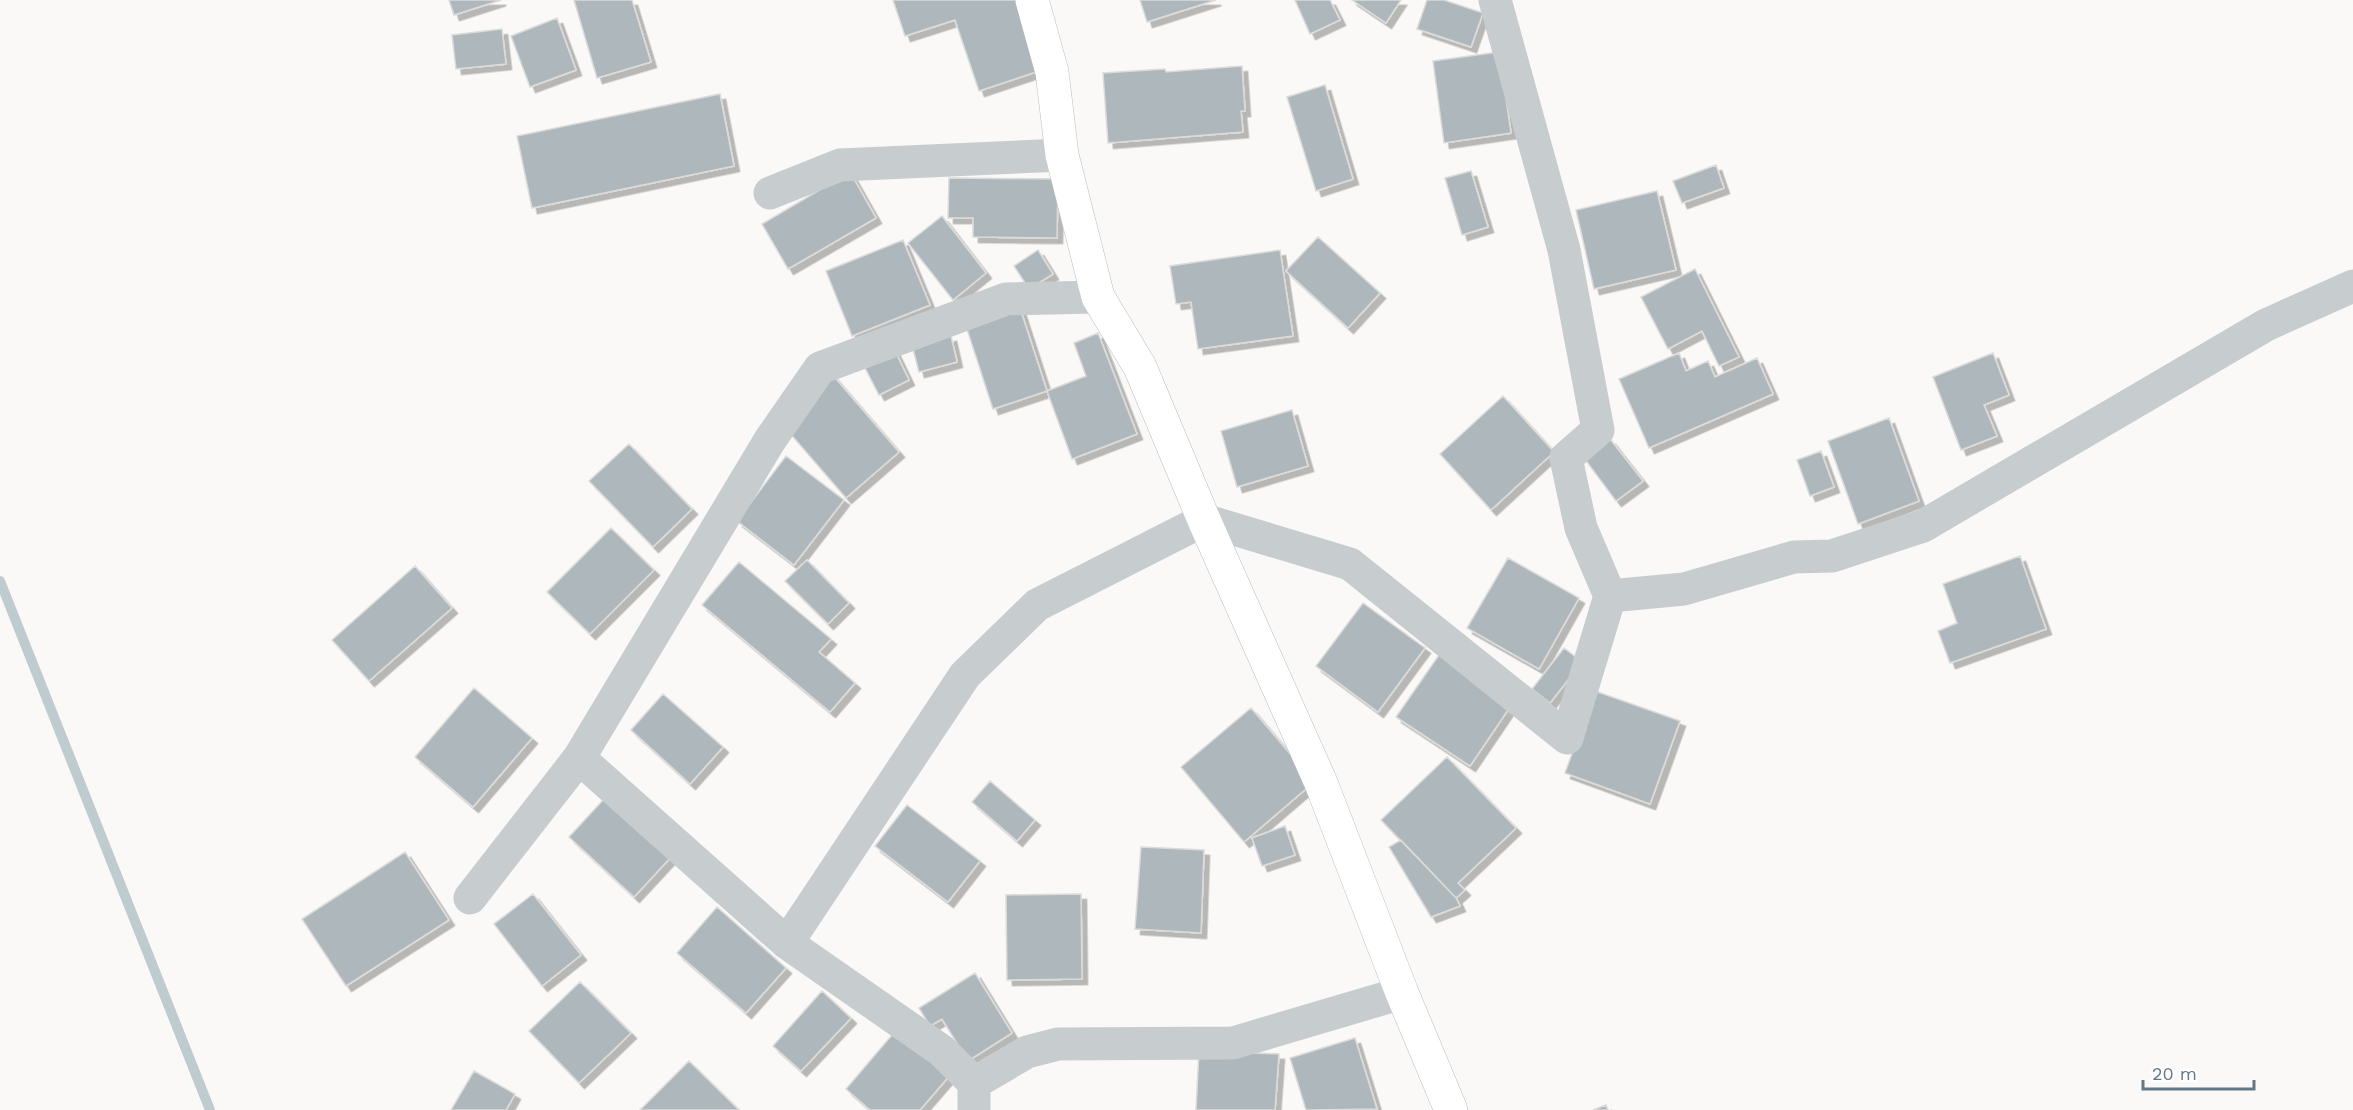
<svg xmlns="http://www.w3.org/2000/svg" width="2353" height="1110" font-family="'Work Sans',sans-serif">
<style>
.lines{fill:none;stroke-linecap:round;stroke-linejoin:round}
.stream{stroke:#becbcf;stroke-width:10}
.building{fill:#adb7bc;stroke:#dbdbd9;stroke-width:1.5;filter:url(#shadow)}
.secondary-casing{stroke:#b9bfc3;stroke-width:34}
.street{stroke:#c7cccf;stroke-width:33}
.secondary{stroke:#fff;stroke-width:33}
</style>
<defs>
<filter id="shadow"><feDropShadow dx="5.5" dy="5.5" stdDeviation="0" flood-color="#0004"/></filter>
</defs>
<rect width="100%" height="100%" fill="#faf9f7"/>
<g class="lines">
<!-- stream -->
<path class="stream" d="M 0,581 L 210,1110"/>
</g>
<!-- building -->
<path class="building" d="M 449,0 L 501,0 L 454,15 Z
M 574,0 L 632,0 L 651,62 L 597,78 Z
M 893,0 L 1018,0 L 1042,70 L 979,91 L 955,20 L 905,36 Z
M 1140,0 L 1216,0 L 1147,22 Z
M 1295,0 L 1330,0 L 1340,20 L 1310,34 Z
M 1352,0 L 1401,0 L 1386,23 Z
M 1427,0 L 1444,0 L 1483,13 L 1471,47 L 1417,29 Z
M 557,18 L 576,70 L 530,87 L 511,36 Z
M 502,29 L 506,64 L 456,69 L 452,35 Z
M 1499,52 L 1511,133 L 1444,143 L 1433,61 Z
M 1242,66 L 1245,111 L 1241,111 L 1243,132 L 1108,143 L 1103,73 L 1165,69 L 1166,72 Z
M 1325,85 L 1353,179 L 1316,191 L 1287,97 Z
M 720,94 L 734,166 L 532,208 L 517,136 Z
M 1716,165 L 1724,188 L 1682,203 L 1673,181 Z
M 1471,171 L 1488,227 L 1462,235 L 1445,178 Z
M 850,172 L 876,218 L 788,269 L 762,224 Z
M 949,178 L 1058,179 L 1057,238 L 973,237 L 973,218 L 948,218 Z
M 1657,191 L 1676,270 L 1594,289 L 1576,210 Z
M 942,216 L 986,273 L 953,300 L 908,243 Z
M 1318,237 L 1380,293 L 1348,328 L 1286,271 Z
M 903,240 L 930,305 L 852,336 L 826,271 Z
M 1038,250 L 1053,274 L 1029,289 L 1014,266 Z
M 1280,250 L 1293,336 L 1198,349 L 1191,302 L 1176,304 L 1170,266 Z
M 1695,269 L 1739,357 L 1719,366 L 1702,331 L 1668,349 L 1641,297 Z
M 1019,305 L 1047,391 L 993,409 L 965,323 Z
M 1098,333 L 1137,434 L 1072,459 L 1047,391 L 1086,376 L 1074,343 Z
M 951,336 L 957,362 L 919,372 L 912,345 Z
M 894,349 L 909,380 L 879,395 L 863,364 Z
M 1679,353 L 1686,371 L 1708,361 L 1715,377 L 1757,358 L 1773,394 L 1649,448 L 1619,379 Z
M 1993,353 L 2009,395 L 1984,405 L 1997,436 L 1961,450 L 1933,377 Z
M 830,372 L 899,452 L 846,498 L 788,431 Z
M 1503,396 L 1554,452 L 1491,510 L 1440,454 Z
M 1292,410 L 1308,466 L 1237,487 L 1221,431 Z
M 1889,418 L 1919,501 L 1858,524 L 1828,441 Z
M 1610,439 L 1643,481 L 1616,501 L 1584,458 Z
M 629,444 L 692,509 L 653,547 L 589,481 Z
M 1821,451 L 1834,487 L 1810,496 L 1797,460 Z
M 786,456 L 844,500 L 794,565 L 737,521 Z
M 611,528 L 654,570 L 590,634 L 547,592 Z
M 2020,556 L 2046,629 L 1950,663 L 1938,631 L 1957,623 L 1943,584 Z
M 1508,558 L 1579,598 L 1539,669 L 1467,628 Z
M 807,560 L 849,603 L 828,624 L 785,581 Z
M 739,562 L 831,639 L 819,652 L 855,683 L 830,712 L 702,605 Z
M 415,566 L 452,608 L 369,681 L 332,640 Z
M 1363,603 L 1425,648 L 1378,712 L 1316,666 Z
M 1564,648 L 1582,662 L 1550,703 L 1532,689 Z
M 1439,655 L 1512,704 L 1470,766 L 1396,717 Z
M 474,688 L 532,738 L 473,807 L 415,757 Z
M 1595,691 L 1680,721 L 1650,804 L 1565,773 Z
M 663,694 L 723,747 L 690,784 L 631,730 Z
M 1251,708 L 1314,782 L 1244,842 L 1181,767 Z
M 1447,757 L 1516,828 L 1458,883 L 1465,890 L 1456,898 L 1381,820 Z
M 990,781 L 1035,820 L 1017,841 L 972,802 Z
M 605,798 L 671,857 L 634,897 L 569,837 Z
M 907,805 L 980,861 L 948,902 L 875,846 Z
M 1285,826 L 1295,855 L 1262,866 L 1252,838 Z
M 1401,840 L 1456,898 L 1460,906 L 1431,917 L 1389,847 Z
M 1141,847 L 1204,850 L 1201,933 L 1135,929 Z
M 405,852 L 449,920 L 346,986 L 302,919 Z
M 533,894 L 581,955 L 542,986 L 494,924 Z
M 1081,894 L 1082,979 L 1007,980 L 1006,895 Z
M 717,907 L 786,968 L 746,1013 L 677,953 Z
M 975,973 L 1012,1033 L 968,1061 L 942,1019 L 930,1026 L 919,1008 Z
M 580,982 L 631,1033 L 579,1083 L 529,1031 Z
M 822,991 L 851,1018 L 801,1071 L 773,1046 Z
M 898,1028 L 951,1074 L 920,1110 L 870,1110 L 846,1089 Z
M 1355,1038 L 1377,1109 L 1306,1110 L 1290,1058 Z
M 1199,1051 L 1279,1054 L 1275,1110 L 1196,1110 Z
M 689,1061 L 739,1110 L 640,1110 Z
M 474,1071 L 515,1094 L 506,1110 L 451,1110 Z
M 1606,1105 L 1608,1110 L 1593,1110 Z"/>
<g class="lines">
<defs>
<path id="secondary" d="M 1032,0 L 1052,72 L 1062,155 L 1098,297 L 1140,367 L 1204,520 L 1321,783 L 1402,993 L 1451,1110"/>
</defs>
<!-- secondary casing -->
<use href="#secondary" class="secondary-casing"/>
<!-- street -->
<path class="street" d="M 1495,0 L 1564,250 L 1598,430 L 1566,458 L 1581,528 L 1610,596 L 1684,589 L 1794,557 L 1832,556 L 1923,526 L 2266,325 L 2353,286
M 770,193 L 840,165 L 1062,155
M 579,758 L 787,943 L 942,1051 L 974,1083 L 974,1110
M 470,898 L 579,758 L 770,440 L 820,368 L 1006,299 L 1098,297
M 787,943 L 965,675 L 1037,605 L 1204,520 L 1350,564 L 1567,738 L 1610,596
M 974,1083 L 1027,1052 L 1058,1044 L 1233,1043 L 1402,993"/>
<!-- secondary -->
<use href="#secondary" class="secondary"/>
</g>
<!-- scale -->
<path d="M2143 1080v9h111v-9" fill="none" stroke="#637784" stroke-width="3"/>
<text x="2152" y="1080" font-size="18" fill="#637784" stroke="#ffffff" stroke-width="4.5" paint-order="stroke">20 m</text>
</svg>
